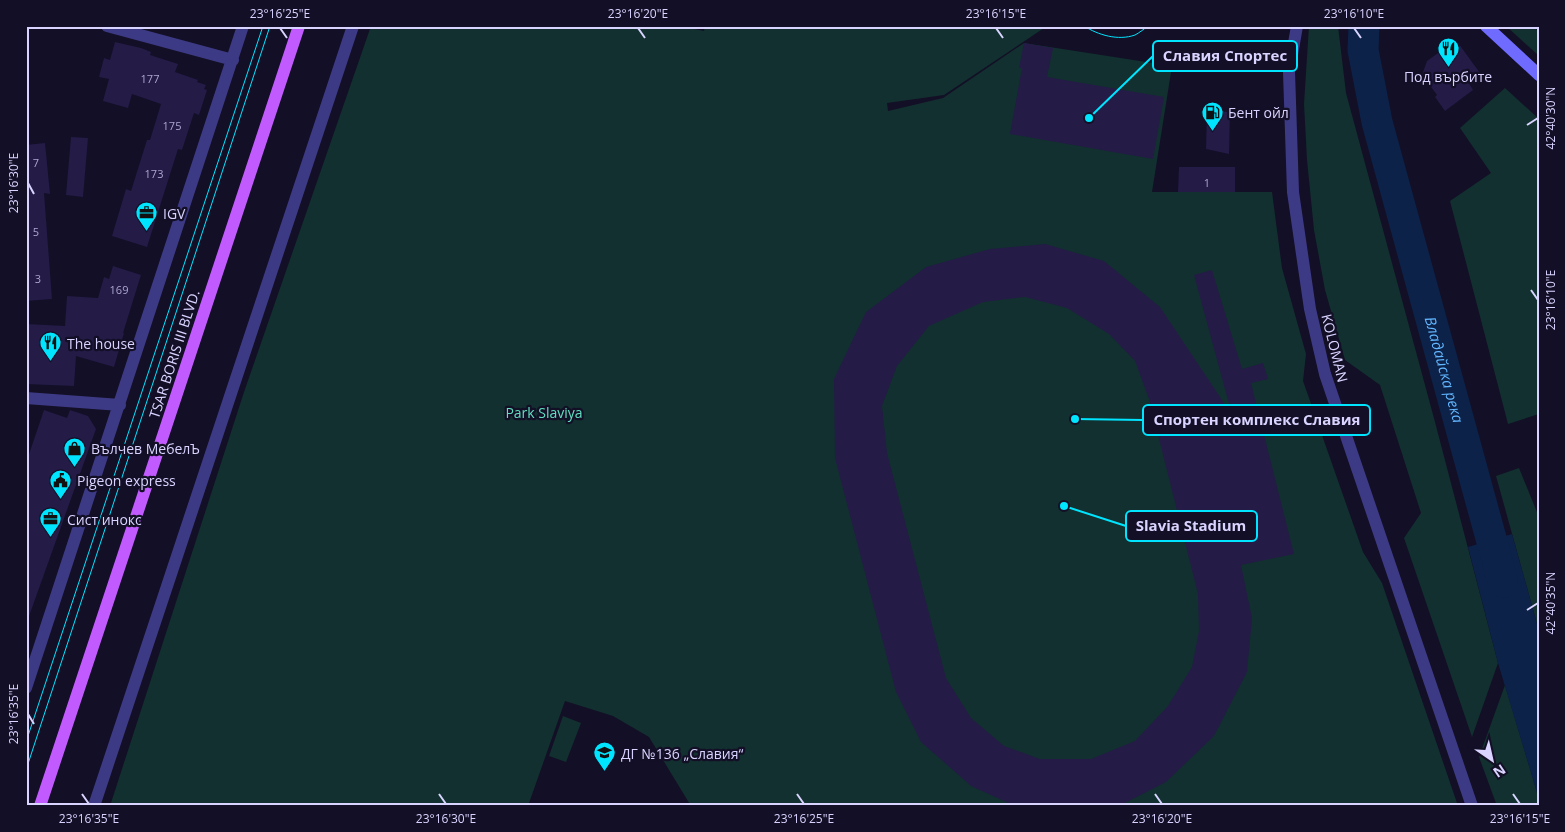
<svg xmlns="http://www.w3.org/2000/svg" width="1565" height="832" font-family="'Open Sans',sans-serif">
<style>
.green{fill:#12302f}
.water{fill:#0c2248}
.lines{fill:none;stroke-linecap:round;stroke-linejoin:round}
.river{stroke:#0c2248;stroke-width:31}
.building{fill:#241b47;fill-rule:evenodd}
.street{stroke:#3d3a85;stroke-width:12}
.secondary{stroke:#6f6bff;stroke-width:12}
.primary{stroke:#c25bff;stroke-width:12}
.tram{stroke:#00e5ff;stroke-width:1}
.ticks{fill:none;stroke:#d9d4ff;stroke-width:2}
.labels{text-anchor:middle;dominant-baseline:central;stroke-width:4.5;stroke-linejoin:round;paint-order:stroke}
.number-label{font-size:11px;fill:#aca6d1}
.poi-label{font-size:14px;fill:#d9d4ff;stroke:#130f26;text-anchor:start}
.street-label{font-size:14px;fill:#d9d4ff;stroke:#130f26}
.park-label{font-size:14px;fill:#5fe0c0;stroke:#130f26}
.water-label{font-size:15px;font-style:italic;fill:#62b6ff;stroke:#130f26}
.leader{fill:none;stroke:#00e5ff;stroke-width:2}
.callout-dot{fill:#00e5ff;stroke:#130f26;stroke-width:2}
.callout{fill:#130f26;stroke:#00e5ff;stroke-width:2}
.callout-label{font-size:15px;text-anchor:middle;font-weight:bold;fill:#d9d4ff}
.neatline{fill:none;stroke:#d9d4ff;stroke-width:2}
.ticks-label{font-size:12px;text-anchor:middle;fill:#d9d4ff}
</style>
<rect width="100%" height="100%" fill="#130f26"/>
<!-- green -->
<path class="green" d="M 371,26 L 680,26 L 704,31 L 705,26 L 1047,26 L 944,95 L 887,103 L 888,111 L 943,98 L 1024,43 L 1172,66 L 1152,192 L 1272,192 L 1282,268 L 1306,354 L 1303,381 L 1363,552 L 1382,583 L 1458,806 L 691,806 L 649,737 L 613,716 L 565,701 L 528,806 L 110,806 L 244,392 Z
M 1309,26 L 1338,26 L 1346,93 L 1435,422 L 1498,663 L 1472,737 L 1404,538 L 1421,513 L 1380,385 L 1345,360 L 1325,290 L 1314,230 L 1307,160 L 1304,104 Z
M 1506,26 L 1532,26 L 1539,32 L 1539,56 Z
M 1505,88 L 1539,119 L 1539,414 L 1508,424 L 1450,201 L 1491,173 L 1460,128 Z
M 1519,468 L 1539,517 L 1539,631 L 1496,476 Z
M 1505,685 L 1539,799 L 1539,806 L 1497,806 L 1479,757 Z
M 563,716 L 581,723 L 566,762 L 549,756 Z"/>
<!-- water -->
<path class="water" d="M 1512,534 L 1539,631 L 1539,799 L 1498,663 L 1468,547 Z"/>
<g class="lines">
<!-- river -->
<path class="river" id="s1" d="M 1364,26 L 1363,50 L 1377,122 L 1503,582"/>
</g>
<!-- building -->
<path class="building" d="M 1456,40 L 1480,73 L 1468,82 L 1473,90 L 1445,111 L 1435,97 L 1437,95 L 1422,75 L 1427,61 Z
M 115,42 L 141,48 L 151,52 L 150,55 L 178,64 L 175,72 L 198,80 L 197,82 L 206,85 L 204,89 L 207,90 L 199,115 L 194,113 L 182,150 L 178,149 L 147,247 L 112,236 L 126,189 L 131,191 L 147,140 L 150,140 L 161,104 L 132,94 L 128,108 L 103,101 L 109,79 L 99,77 L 104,58 L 110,60 Z
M 1024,43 L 1053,48 L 1047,77 L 1164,97 L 1153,159 L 1010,134 L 1022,68 L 1019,68 Z
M 1207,111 L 1230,112 L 1229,154 L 1206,149 Z
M 71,137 L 88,138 L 83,197 L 66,195 Z
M 45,143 L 50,194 L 44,193 L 52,299 L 26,301 L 26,145 Z
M 1179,167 L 1235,167 L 1235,192 L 1178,192 Z
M 1045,244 L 1104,261 L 1160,307 L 1232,415 L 1194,275 L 1212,270 L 1242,369 L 1263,363 L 1268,379 L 1251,383 L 1294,554 L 1241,565 L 1252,618 L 1247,672 L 1214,736 L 1166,782 L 1123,804 L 1113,806 L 1015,806 L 971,786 L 921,742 L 896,692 L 835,458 L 834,379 L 866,312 L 926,267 L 990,249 ZM 1025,297 L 1067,308 L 1109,334 L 1135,361 L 1149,399 L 1198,594 L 1199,631 L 1192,667 L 1168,706 L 1135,741 L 1091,759 L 1040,759 L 1004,746 L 971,718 L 946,678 L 887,453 L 882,406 L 897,366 L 929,326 L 983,302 Z
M 113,266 L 141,275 L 123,333 L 124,333 L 114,367 L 76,356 L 74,386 L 26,384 L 26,324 L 65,326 L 67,296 L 98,298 L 104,277 L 109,279 Z
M 44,410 L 67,418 L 70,410 L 88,416 L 96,429 L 28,619 L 26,619 L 26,463 Z"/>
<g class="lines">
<!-- street -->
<path class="street" d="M 107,26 L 233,60
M 1297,26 L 1289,72 L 1293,192 L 1310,309 L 1325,374 L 1472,806
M 26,398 L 120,405
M 26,688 L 243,26
M 94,806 L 353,26"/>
<!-- secondary -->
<path class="secondary" d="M 1486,26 L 1539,75"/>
<!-- primary -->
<path class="primary" d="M 40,806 L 299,26"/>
<!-- tram -->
<path class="tram" d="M 1084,26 C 1098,35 1118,41 1135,35 C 1139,33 1144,29 1148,26
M 26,742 L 263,26
M 26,770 L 270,26"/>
</g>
<!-- ticks -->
<path class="ticks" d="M 280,28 L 287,38M 638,28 L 645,38M 996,28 L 1003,38M 1354,28 L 1361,38M 1527,125 L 1538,118M 28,183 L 34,194M 1531,290 L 1538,300M 1527,610 L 1538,603M 28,714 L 34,724M 82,794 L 89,804M 439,794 L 446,804M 797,794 L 804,804M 1155,794 L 1162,804M 1513,794 L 1520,804"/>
<!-- icons -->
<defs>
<symbol id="restaurant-pin" viewBox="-11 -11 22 30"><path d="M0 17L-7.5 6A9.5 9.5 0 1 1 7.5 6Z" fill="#00e5ff" stroke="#130f26"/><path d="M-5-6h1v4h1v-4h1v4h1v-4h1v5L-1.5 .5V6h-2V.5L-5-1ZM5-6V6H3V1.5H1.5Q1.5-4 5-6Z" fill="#111"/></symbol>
<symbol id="fuel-pin" viewBox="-11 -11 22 30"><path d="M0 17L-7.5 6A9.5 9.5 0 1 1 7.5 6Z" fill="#00e5ff" stroke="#130f26"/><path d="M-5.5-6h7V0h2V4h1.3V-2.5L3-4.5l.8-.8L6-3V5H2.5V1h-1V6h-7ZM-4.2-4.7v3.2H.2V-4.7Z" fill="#111"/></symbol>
<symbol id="office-pin" viewBox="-11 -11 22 30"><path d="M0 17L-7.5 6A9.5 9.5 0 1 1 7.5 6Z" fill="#00e5ff" stroke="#130f26"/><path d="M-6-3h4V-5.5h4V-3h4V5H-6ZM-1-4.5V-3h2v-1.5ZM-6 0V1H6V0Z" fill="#111"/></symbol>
<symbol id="shop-pin" viewBox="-11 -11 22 30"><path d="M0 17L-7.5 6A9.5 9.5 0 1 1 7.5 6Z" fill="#00e5ff" stroke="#130f26"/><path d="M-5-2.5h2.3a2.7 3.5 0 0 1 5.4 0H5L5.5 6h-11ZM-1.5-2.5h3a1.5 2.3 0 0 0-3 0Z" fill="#111"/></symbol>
<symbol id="civic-pin" viewBox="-11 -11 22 30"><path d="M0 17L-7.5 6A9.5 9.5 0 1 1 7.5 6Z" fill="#00e5ff" stroke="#130f26"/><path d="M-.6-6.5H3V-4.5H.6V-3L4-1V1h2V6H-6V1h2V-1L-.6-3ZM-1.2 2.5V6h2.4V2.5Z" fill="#111"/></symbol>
<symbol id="school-pin" viewBox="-11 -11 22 30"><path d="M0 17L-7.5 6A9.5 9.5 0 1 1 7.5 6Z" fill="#00e5ff" stroke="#130f26"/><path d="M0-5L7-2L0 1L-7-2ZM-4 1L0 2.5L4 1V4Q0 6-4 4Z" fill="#111"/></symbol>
</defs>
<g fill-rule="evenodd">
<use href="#restaurant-pin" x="1436" y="36" width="25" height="34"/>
<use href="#fuel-pin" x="1200" y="100" width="25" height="34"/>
<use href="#office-pin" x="134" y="200" width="25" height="34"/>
<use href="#restaurant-pin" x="38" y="330" width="25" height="34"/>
<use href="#shop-pin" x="62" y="436" width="25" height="34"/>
<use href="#civic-pin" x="48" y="468" width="25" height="34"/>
<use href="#office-pin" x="38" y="506" width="25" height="34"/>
<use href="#school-pin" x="592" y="740" width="25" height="34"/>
</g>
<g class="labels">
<!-- number labels -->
<g class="number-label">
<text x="150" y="78">177</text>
<text x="172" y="125">175</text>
<text x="36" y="162">7</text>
<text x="154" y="173">173</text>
<text x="1207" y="182">1</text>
<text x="36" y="231">5</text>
<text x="38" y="278">3</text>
<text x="119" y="289">169</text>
</g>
<!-- poi labels -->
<g class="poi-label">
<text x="1448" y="76" text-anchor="middle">Под върбите</text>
<text x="1228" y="112">Бент ойл</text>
<text x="163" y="213">IGV</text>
<text x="67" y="343">The house</text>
<text x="91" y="448">Вълчев МебелЪ</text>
<text x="77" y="480">Pigeon express</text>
<text x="67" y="519">Сист инокс</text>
<text x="621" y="753">ДГ №136 „Славия“</text>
</g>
<!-- street labels -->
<g class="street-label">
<text transform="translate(1335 348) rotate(76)">KOLOMAN</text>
<text transform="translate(174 354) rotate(-72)">TSAR BORIS III BLVD.</text>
</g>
<!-- park labels -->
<g class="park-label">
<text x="544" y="412">Park Slaviya</text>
</g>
<!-- water labels -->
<g class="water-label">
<text stroke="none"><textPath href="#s1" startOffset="354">Владайска река</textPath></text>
</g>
</g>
<!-- callouts -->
<path class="leader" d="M1089 118L1153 56M1075 419L1143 420M1064 506L1126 526"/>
<g class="callout-dot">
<circle cx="1089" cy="118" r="5"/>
<circle cx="1075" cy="419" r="5"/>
<circle cx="1064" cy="506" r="5"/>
</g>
<g class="callout">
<rect x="1153" y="41" width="144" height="30" rx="5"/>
<rect x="1143" y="405" width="227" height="30" rx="5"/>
<rect x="1126" y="511" width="131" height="30" rx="5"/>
</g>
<g class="callout-label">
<text x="1225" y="61">Славия Спортес</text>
<text x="1257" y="425">Спортен комплекс Славия</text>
<text x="1191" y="531">Slavia Stadium</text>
</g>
<!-- border -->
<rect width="1565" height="832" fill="none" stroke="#130f26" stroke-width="55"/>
<!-- north arrow -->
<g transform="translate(1492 760) rotate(146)" stroke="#130f26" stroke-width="4" paint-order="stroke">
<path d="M0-4L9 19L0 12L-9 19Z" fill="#d9d4ff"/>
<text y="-8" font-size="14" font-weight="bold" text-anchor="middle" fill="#d9d4ff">N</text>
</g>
<rect x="28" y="28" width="1510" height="776" class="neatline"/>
<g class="ticks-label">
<text x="280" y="18">23°16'25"E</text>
<text x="638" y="18">23°16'20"E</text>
<text x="996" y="18">23°16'15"E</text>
<text x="1354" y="18">23°16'10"E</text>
<text transform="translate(1551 118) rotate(-90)" y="4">42°40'30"N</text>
<text transform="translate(14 183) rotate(-90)" y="4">23°16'30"E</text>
<text transform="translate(1551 300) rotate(-90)" y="4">23°16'10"E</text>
<text transform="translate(1551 603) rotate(-90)" y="4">42°40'35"N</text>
<text transform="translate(14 714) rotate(-90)" y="4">23°16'35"E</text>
<text x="89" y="823">23°16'35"E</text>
<text x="446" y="823">23°16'30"E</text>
<text x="804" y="823">23°16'25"E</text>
<text x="1162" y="823">23°16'20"E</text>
<text x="1520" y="823">23°16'15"E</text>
</g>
</svg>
